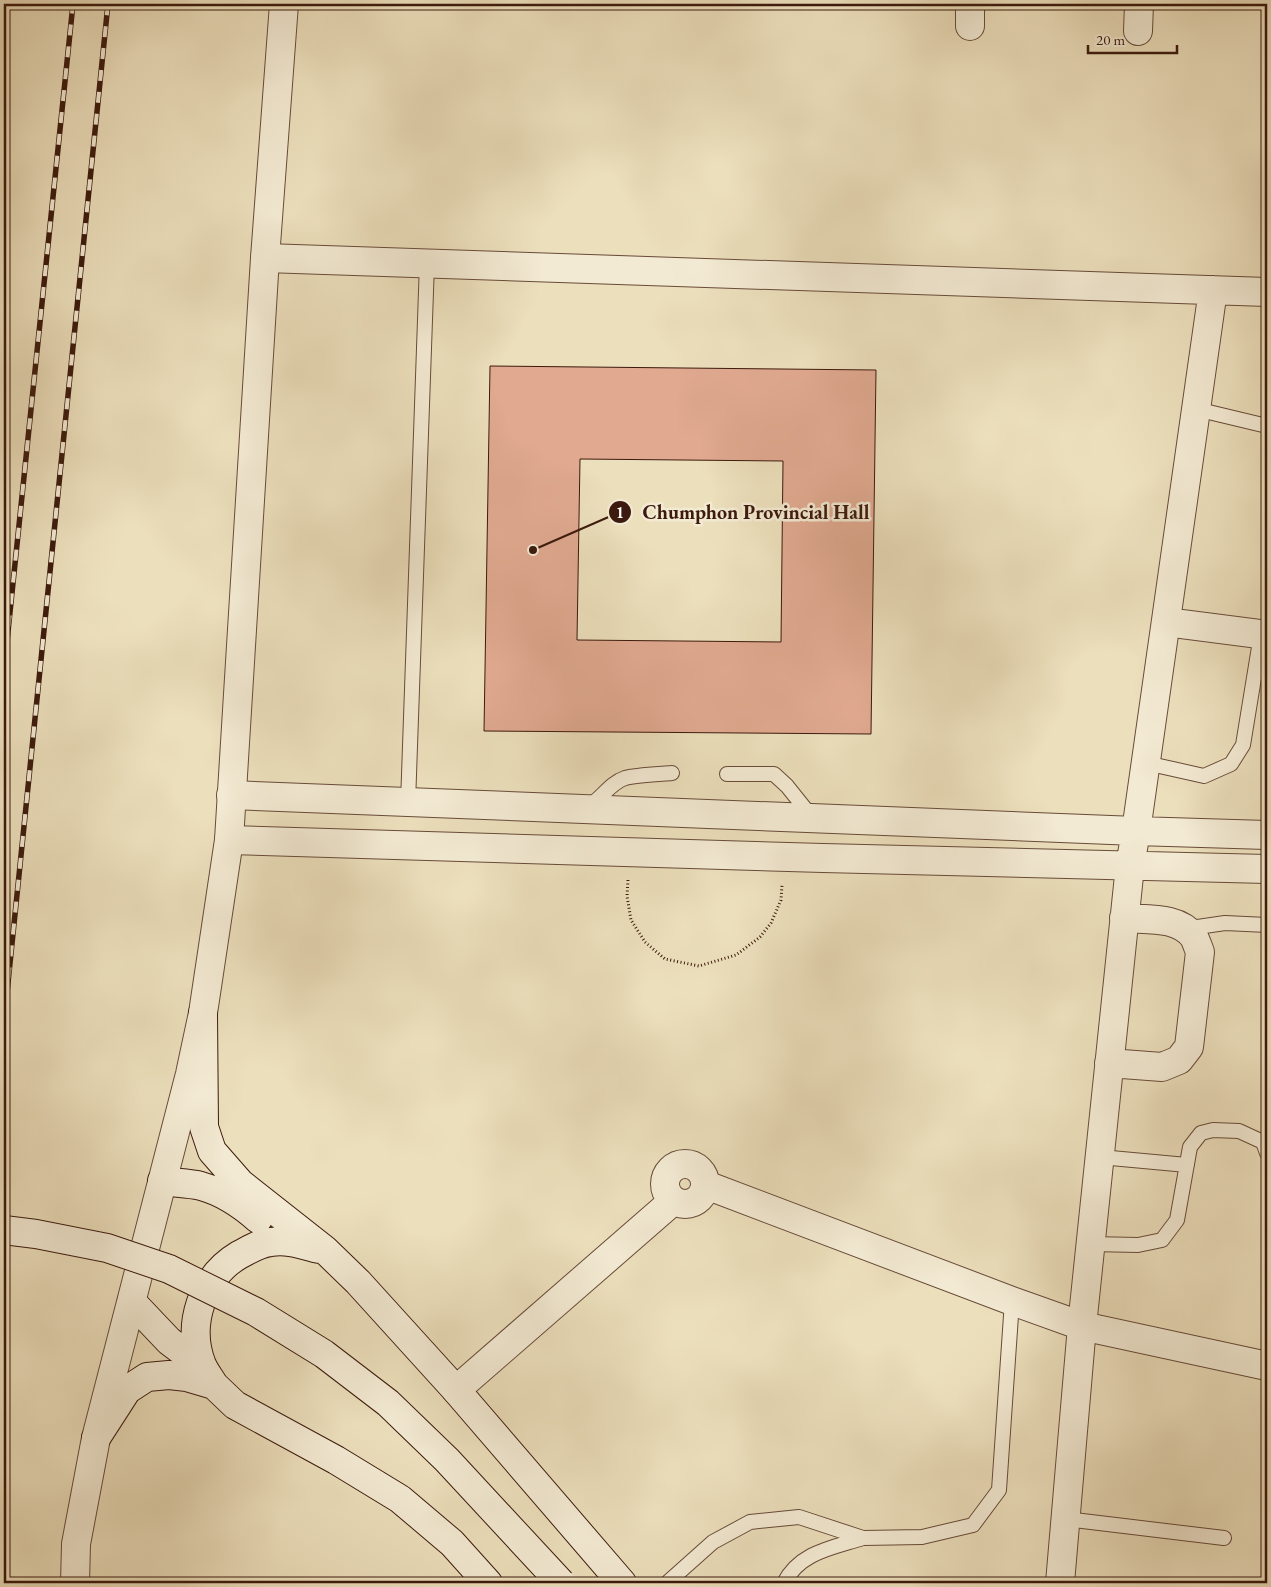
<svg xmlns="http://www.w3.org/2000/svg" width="1271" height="1587" font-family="'EB Garamond',serif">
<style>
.building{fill:#e0a990;stroke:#3c1a0d;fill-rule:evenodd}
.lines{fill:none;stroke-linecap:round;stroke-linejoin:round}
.service-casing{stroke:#684b39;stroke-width:16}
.minor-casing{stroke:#684b39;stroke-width:30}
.tertiary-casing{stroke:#684b39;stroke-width:30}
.secondary-casing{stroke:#3c1a0d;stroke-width:30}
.path{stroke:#3c1a0d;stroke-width:3;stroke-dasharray:1 2.5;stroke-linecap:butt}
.service{stroke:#f3ead3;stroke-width:14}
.minor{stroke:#f3ead3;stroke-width:28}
.tertiary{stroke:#f3ead3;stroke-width:28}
.secondary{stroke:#f3ead3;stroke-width:28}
.rail-casing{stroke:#3c1a0d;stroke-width:5.5}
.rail{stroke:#f3ead3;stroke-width:4;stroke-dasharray:11;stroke-linecap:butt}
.secondary-bridge-casing{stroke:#3c1a0d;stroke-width:30;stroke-linecap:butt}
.secondary-bridge{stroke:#f3ead3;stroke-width:28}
.leader{fill:none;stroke:#3c1a0d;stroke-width:2}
.callout-dot{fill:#3c1a0d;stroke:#f3ead3;stroke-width:2}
.mark-label{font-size:15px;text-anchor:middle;font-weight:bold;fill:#fff}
.callout-label{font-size:20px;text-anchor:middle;font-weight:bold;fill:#3c1a0d;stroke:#f3ead3;stroke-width:5;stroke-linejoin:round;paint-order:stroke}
</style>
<rect width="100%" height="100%" fill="#ecdfbc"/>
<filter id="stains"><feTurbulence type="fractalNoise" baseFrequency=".004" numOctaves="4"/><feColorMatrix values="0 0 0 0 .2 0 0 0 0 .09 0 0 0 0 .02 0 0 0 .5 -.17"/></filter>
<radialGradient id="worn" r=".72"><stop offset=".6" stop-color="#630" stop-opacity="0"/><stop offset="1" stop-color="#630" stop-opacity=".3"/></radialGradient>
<!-- building -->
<path class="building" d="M 490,366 L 876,370 L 871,734 L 484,731 ZM 580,459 L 783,461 L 781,642 L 577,640 Z"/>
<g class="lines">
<defs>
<path id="service" d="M 1196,409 L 1267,426
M 1146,763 L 1204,776 L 1231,764 L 1243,745 L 1261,635
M 727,774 L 774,774 L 787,786 L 807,811 L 816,815
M 408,803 L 427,263
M 588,807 C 601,799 610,783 625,778 C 635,775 660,774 672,773
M 1184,929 L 1225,923 L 1267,925
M 1100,1157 L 1187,1165
M 1091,1244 L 1138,1245 L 1162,1240 L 1177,1220 L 1190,1147 L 1201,1133 L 1213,1130 L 1239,1131 L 1263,1142 L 1267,1153
M 1066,1519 L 1224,1538
M 667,1583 L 713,1542 L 750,1522 L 799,1517 L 863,1538 L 922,1537 L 973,1525 L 999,1490 L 1012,1301
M 784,1583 C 800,1552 832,1548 863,1538"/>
<path id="minor" d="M 970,26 L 970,4
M 1138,31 L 1139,4
M 265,258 L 1267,292
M 1166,622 L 1267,635
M 231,795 L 1136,831 L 1267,835
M 229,840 L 823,858 L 1267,869
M 1109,1063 L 1162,1067 L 1179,1060 L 1189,1047 L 1200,952 C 1198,947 1196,941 1194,937 C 1178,916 1148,920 1124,918
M665 1184a20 20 0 1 1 40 0a20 20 0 1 1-40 0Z
M 706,1185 L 1012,1301 L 1082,1326 L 1267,1366
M 456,1390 L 673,1201
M 1060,1583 L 1082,1326 L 1130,866 L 1136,831 L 1213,290"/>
<path id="tertiary" d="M 75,1583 L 76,1544 L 96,1438 L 190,1074 L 203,1013 L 229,840 L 265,258 L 284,4"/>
<path id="secondary" d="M 203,1013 L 204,1127 L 212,1151 L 240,1183 L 325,1250 L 358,1282 L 456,1390 L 622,1583
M 162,1181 C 174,1183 189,1183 201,1186 C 223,1192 241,1204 258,1219
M 132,1302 L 169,1341 L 202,1366
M 214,1385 C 210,1378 205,1372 202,1365 C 186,1325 202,1277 239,1255 C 249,1250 259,1243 271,1242 C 287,1239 303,1245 319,1249
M 96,1438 L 127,1390 L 147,1377 L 169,1375 L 187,1377 L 214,1385 L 235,1405 L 336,1460 L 400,1499 L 452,1543 L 488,1583"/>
</defs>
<!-- service casing -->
<use href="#service" class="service-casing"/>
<!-- minor casing -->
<use href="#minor" class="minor-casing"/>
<!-- tertiary casing -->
<use href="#tertiary" class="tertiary-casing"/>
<!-- secondary casing -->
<use href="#secondary" class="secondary-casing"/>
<!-- path -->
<path class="path" d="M 628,880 L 627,896 L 631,920 L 645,942 L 665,959 L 699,966 L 736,955 L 760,937 L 771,923 L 781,900 L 782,885"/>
<!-- service -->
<use href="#service" class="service"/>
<!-- minor -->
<use href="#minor" class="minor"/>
<!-- tertiary -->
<use href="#tertiary" class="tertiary"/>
<!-- secondary -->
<use href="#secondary" class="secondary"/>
<defs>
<path id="rail" d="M 4,670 L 73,4
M 4,1022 L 108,4"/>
</defs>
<!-- rail casing -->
<use href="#rail" class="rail-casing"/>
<!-- rail -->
<use href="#rail" class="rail"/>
<defs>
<path id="secondary-bridge" d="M 4,1230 L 36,1234 L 107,1248 L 169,1269 L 256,1312 L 324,1354 L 388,1403 L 447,1460 L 561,1583"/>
</defs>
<!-- secondary-bridge casing -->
<use href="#secondary-bridge" class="secondary-bridge-casing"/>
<!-- secondary-bridge -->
<use href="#secondary-bridge" class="secondary-bridge"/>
</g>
<!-- callouts -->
<path class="leader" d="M533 550L620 512"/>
<g class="callout-dot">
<circle cx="533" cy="550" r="5"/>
<circle cx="620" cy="512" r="12"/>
</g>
<g class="mark-label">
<text x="620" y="518">1</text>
</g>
<g class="callout-label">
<text x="756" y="519">Chumphon Provincial Hall</text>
</g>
<!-- margin -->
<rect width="1271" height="1587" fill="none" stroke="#ecdfbc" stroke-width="20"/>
<rect x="5" y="5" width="1261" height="1577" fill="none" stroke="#3c1a0d" stroke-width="2.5"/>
<rect x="10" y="10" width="1251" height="1567" fill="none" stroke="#3c1a0d"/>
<!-- scale -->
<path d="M1088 45v8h89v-8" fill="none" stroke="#3c1a0d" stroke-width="2.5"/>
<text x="1096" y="45" font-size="15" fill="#3c1a0d" stroke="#f3ead3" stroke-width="4" paint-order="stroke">20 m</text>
<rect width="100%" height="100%" filter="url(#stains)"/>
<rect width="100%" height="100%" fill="url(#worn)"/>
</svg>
